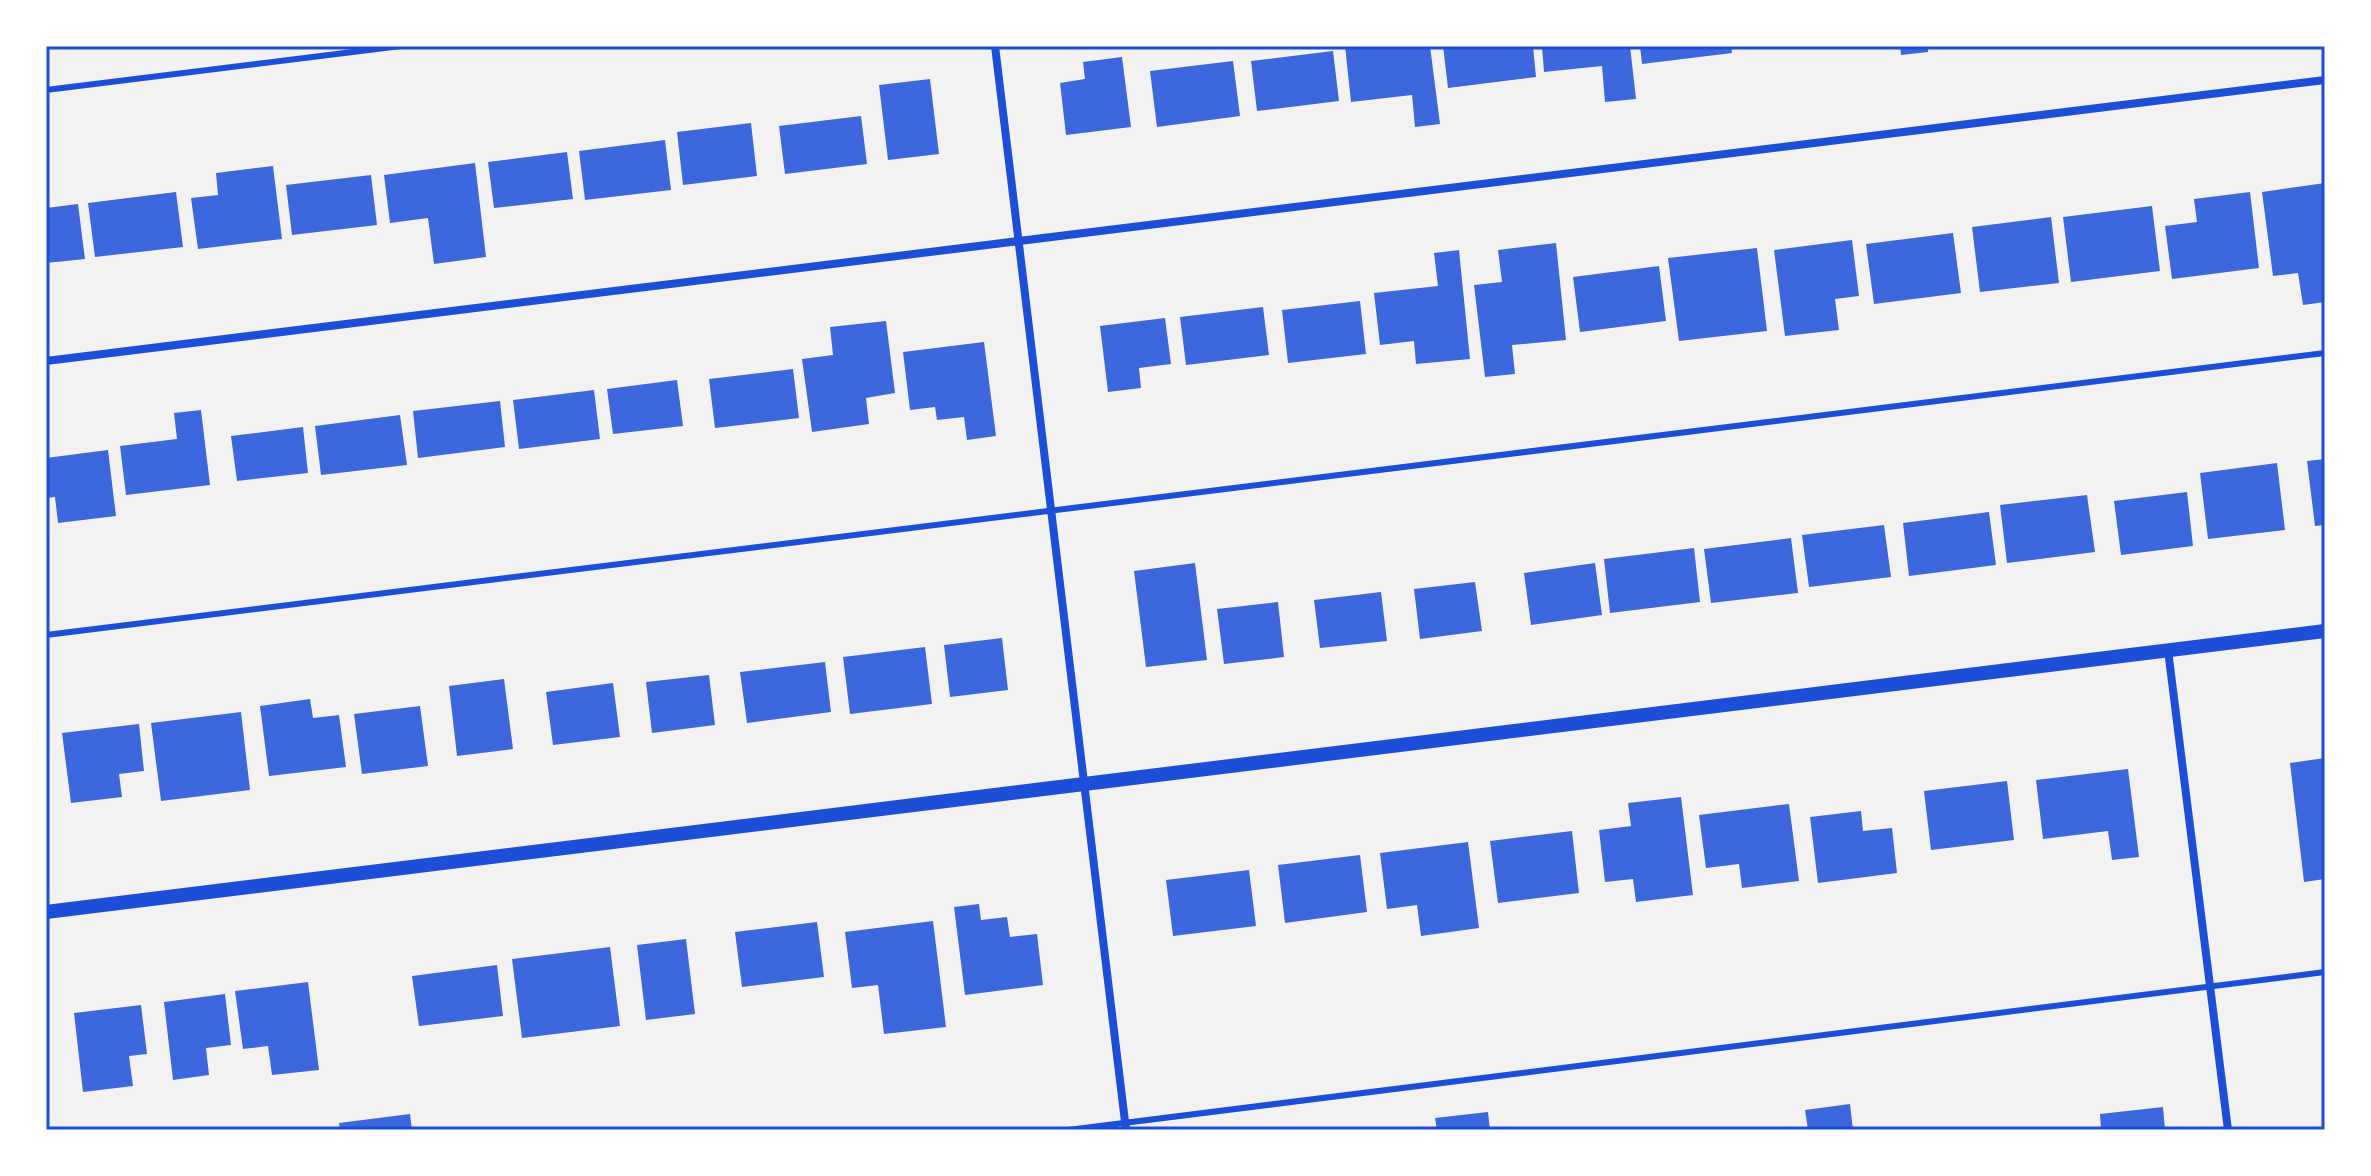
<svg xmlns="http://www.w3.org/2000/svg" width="2371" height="1176" font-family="'DejaVu Sans',sans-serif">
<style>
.building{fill:#3d67dc}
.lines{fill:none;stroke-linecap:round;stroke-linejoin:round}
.service{stroke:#1d4ed8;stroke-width:6}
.minor{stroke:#1d4ed8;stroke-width:8}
.tertiary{stroke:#1d4ed8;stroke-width:14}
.neatline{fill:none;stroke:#1d4ed8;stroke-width:3}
</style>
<rect width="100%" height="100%" fill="#f2f2f2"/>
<!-- building -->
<path class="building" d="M 1345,46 L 1430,46 L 1440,124 L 1415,127 L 1412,95 L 1351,102 Z
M 1443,46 L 1533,46 L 1536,77 L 1448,88 Z
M 1542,46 L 1630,46 L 1636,99 L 1605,102 L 1602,66 L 1544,72 Z
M 1640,46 L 1731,46 L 1732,53 L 1642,64 Z
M 1900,46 L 1928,46 L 1928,52 L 1901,55 Z
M 1333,51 L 1339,101 L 1257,111 L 1251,61 Z
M 1122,57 L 1131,127 L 1066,135 L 1060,83 L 1085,79 L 1083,62 Z
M 1233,61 L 1240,116 L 1157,127 L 1150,71 Z
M 930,79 L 939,154 L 888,160 L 879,85 Z
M 861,116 L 867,164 L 785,174 L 779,126 Z
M 751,123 L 757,176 L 683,185 L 677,132 Z
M 665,140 L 671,190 L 585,200 L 579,151 Z
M 567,152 L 573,199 L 494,208 L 488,162 Z
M 475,163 L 486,257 L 434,264 L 428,218 L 390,223 L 384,175 Z
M 273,166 L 282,239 L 198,249 L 191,198 L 218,195 L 216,173 Z
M 371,175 L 377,225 L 292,235 L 286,185 Z
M 2325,183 L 2325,302 L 2303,305 L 2298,273 L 2273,276 L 2262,192 Z
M 176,192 L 183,247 L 95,257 L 88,203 Z
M 2250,192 L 2259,268 L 2172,279 L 2165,226 L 2197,222 L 2194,199 Z
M 78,204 L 85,259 L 46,263 L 46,208 Z
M 2152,206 L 2160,271 L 2071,282 L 2063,217 Z
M 2051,217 L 2059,283 L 1980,292 L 1972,227 Z
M 1953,233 L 1961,293 L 1874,304 L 1866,244 Z
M 1852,240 L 1859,296 L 1835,299 L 1839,330 L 1785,336 L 1774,250 Z
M 1556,243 L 1566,340 L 1512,345 L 1515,374 L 1485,377 L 1474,285 L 1502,282 L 1498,250 Z
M 1757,248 L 1767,331 L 1679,341 L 1668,258 Z
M 1459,250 L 1470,359 L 1416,364 L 1414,341 L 1380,345 L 1374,293 L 1438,286 L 1434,253 Z
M 1659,266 L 1666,321 L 1580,332 L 1573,277 Z
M 1360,301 L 1366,354 L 1288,363 L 1282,310 Z
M 1263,307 L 1269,355 L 1186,365 L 1180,317 Z
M 1165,318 L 1171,364 L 1139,368 L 1141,388 L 1108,392 L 1100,326 Z
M 886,321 L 895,393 L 866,398 L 869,424 L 812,432 L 802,359 L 833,355 L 830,327 Z
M 984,342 L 996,436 L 967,440 L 964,417 L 937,420 L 935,407 L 910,410 L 903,352 Z
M 793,369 L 799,418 L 715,428 L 709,379 Z
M 677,380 L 683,426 L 613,434 L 607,389 Z
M 594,390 L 600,439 L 519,449 L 513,400 Z
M 500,401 L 505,447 L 418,458 L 413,411 Z
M 201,410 L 210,485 L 126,495 L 120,446 L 177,439 L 174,413 Z
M 400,415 L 407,465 L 321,475 L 315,426 Z
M 303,427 L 308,473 L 237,481 L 231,436 Z
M 108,450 L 116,516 L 58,523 L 55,497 L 46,498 L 46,458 Z
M 2325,459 L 2325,525 L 2315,526 L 2307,461 Z
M 2277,463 L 2285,530 L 2208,539 L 2200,473 Z
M 2187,492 L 2193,546 L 2121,555 L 2114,501 Z
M 2087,495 L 2095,552 L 2007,563 L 2000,505 Z
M 1989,512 L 1996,565 L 1909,576 L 1903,523 Z
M 1884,525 L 1891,577 L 1809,587 L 1802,535 Z
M 1791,538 L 1798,593 L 1711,603 L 1704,549 Z
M 1694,548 L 1700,602 L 1610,613 L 1604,559 Z
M 1195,563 L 1207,660 L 1146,667 L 1134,571 Z
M 1595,563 L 1602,615 L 1531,625 L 1524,573 Z
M 1475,582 L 1482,631 L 1420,639 L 1414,589 Z
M 1381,592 L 1387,641 L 1320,648 L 1314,600 Z
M 1278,602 L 1284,657 L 1224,664 L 1217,609 Z
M 1002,638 L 1008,690 L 950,697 L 944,645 Z
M 925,647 L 932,704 L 850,714 L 843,657 Z
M 825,662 L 831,712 L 747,723 L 740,672 Z
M 709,675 L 715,725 L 652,733 L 646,682 Z
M 504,679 L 513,749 L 457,756 L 449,686 Z
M 613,683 L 620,737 L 553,745 L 546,692 Z
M 310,699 L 313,718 L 339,715 L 346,767 L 269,776 L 260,706 Z
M 420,706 L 428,766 L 362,774 L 354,714 Z
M 241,712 L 250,790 L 161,801 L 151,723 Z
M 139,724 L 144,771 L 119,774 L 122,797 L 71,803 L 62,733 Z
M 2325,758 L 2325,879 L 2304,882 L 2290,763 Z
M 2128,769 L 2139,857 L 2112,860 L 2108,831 L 2043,839 L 2036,780 Z
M 2007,781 L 2014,840 L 1931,850 L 1924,791 Z
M 1681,797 L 1693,895 L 1636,902 L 1633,879 L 1605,882 L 1599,830 L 1631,826 L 1628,803 Z
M 1789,804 L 1799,881 L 1742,888 L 1739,864 L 1706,868 L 1699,815 Z
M 1861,811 L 1863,831 L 1892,828 L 1897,873 L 1818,883 L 1810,817 Z
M 1572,831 L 1579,893 L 1498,903 L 1490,841 Z
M 1468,842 L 1479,928 L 1421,936 L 1417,905 L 1387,909 L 1380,853 Z
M 1360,855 L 1367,912 L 1285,923 L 1278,865 Z
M 1249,870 L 1256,926 L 1173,936 L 1166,880 Z
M 979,904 L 981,920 L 1007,917 L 1010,937 L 1037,934 L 1043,985 L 965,995 L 954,907 Z
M 933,921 L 946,1027 L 884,1034 L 878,985 L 852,988 L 845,932 Z
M 817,922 L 824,977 L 742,987 L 735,932 Z
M 686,939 L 695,1014 L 646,1020 L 637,945 Z
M 610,947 L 620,1026 L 522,1038 L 512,959 Z
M 497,965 L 503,1016 L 419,1026 L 412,976 Z
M 308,982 L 319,1070 L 272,1075 L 268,1046 L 243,1049 L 235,991 Z
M 225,994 L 231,1045 L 206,1048 L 209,1075 L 173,1080 L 164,1002 Z
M 141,1005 L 147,1054 L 129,1056 L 133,1086 L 83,1092 L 74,1013 Z
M 1850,1104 L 1853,1130 L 1808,1130 L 1805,1110 Z
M 2163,1107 L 2165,1130 L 2101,1130 L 2100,1114 Z
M 1488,1112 L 1490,1130 L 1437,1130 L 1435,1118 Z
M 410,1114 L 412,1130 L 340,1130 L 339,1123 Z"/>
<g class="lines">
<!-- service -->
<path class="service" d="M 46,90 L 401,46
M 46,635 L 2325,353
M 1068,1130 L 2325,972"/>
<!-- minor -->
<path class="minor" d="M 995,46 L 1126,1130
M 46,361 L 2325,80
M 2168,650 L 2228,1130"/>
<!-- tertiary -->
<path class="tertiary" d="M 46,912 L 2325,631"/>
</g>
<!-- border -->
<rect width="2371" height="1176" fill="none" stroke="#ffffff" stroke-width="96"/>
<rect x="48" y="48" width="2275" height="1080" class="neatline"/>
</svg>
